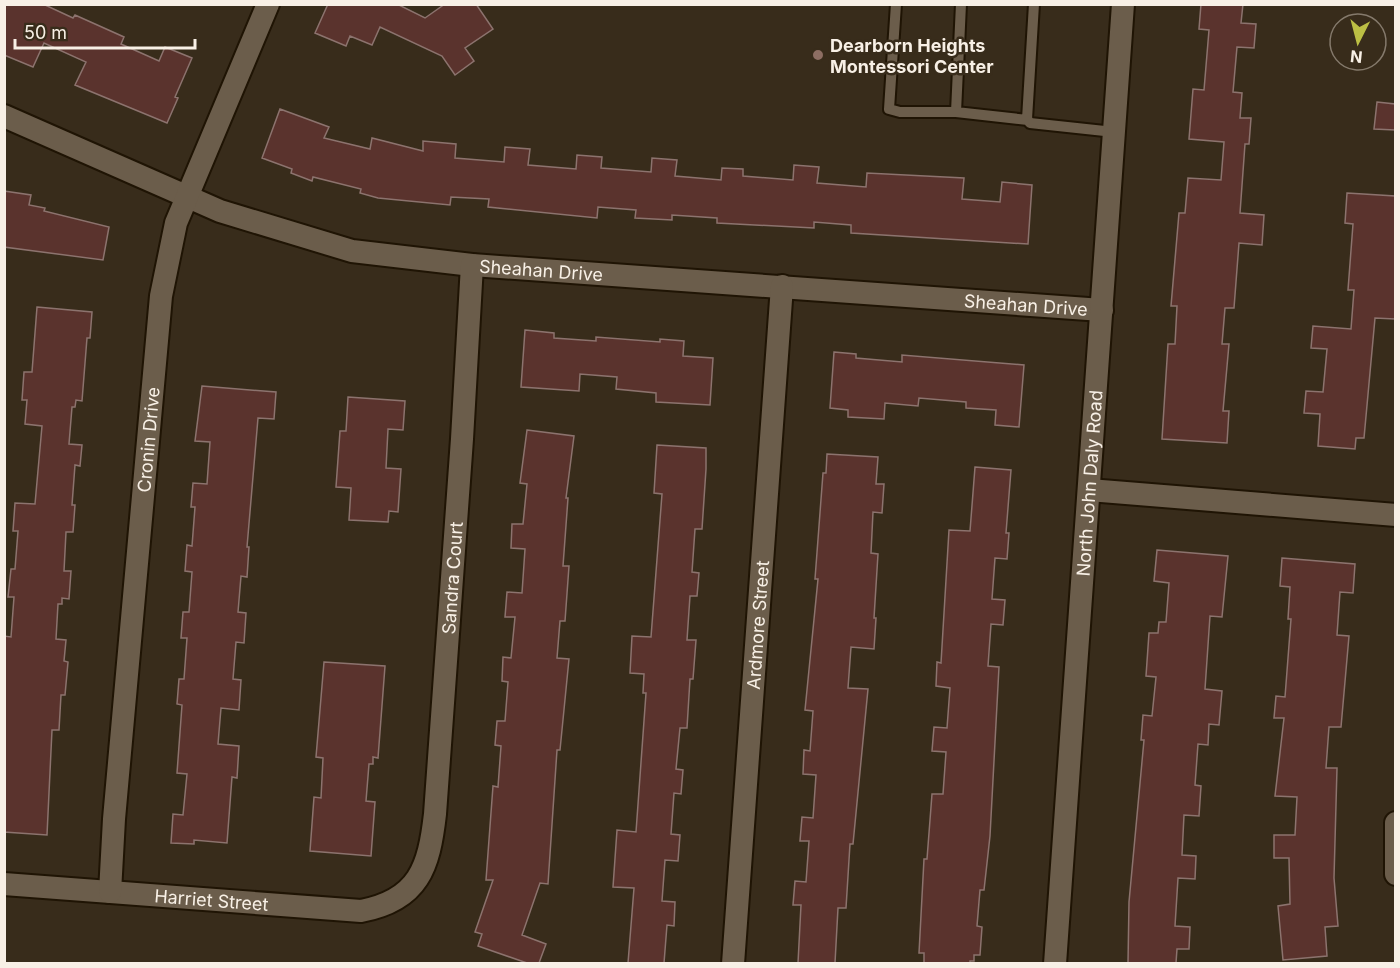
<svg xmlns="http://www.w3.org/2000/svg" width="1400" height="968" font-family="Inter,sans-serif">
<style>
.building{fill:#5a332d;stroke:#8c736e;stroke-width:1.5}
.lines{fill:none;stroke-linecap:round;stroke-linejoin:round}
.service-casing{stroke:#1f1404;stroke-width:14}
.minor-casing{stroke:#1f1404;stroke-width:26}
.service{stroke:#6b5d4b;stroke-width:10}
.minor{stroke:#6b5d4b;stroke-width:22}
.education-dot{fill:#8d6e63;stroke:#382c1b;stroke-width:2}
.labels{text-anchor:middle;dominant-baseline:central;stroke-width:5;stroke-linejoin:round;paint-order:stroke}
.poi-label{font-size:18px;font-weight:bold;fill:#f8f0e6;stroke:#382c1b;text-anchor:start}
.street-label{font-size:18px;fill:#f8f0e6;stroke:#382c1b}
</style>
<rect width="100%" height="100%" fill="#382c1b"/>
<!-- building -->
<path class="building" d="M 4,4 L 43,4 L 73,18 L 75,15 L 124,37 L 121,44 L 159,61 L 165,47 L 192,58 L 175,97 L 178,98 L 167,123 L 75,85 L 86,62 L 44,43 L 33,67 L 4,55 Z
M 328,4 L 397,4 L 425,18 L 445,4 L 476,4 L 493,29 L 465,48 L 474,61 L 455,75 L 442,56 L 380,27 L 372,45 L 350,36 L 346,46 L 315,33 Z
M 1201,4 L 1243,4 L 1241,23 L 1256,24 L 1254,48 L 1237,47 L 1233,92 L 1242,93 L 1240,118 L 1251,118 L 1249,144 L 1245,144 L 1240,213 L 1264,215 L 1262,245 L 1239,243 L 1234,308 L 1225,308 L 1222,344 L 1229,344 L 1223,411 L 1229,411 L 1227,443 L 1162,439 L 1168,344 L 1175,344 L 1177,306 L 1171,306 L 1179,213 L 1185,213 L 1188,178 L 1221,180 L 1224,142 L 1189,139 L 1193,89 L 1204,90 L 1209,30 L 1199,29 Z
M 1377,102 L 1395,104 L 1395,130 L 1374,129 Z
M 280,109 L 329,127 L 324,138 L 370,149 L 372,138 L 423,151 L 423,141 L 456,144 L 455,158 L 504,162 L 505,147 L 530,149 L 528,165 L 576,169 L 577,155 L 602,157 L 601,168 L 651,172 L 652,158 L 677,160 L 675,176 L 721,180 L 722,168 L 743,169 L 743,176 L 793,180 L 794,165 L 819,167 L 817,183 L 866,187 L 867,173 L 964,178 L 962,199 L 1000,202 L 1002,182 L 1032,185 L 1028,244 L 851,233 L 851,225 L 814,222 L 814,228 L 717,223 L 717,218 L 672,215 L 672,220 L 635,218 L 636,210 L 598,207 L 597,218 L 488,207 L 489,199 L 451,197 L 450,205 L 378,198 L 360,193 L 361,189 L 313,177 L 312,181 L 291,173 L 292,169 L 262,158 Z
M 4,191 L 31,195 L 29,205 L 45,208 L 44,211 L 109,227 L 103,260 L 4,247 Z
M 1347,193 L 1395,196 L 1395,319 L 1375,318 L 1364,438 L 1356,438 L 1355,449 L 1318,446 L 1320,414 L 1304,413 L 1306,391 L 1323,392 L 1327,349 L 1311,348 L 1313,326 L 1351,329 L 1354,290 L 1348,290 L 1353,224 L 1345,223 Z
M 37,307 L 92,312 L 90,338 L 87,338 L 82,401 L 76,400 L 75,407 L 72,407 L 69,444 L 82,445 L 80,466 L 75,465 L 72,505 L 75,505 L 73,532 L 66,532 L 64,571 L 71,571 L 69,599 L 62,598 L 62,604 L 58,604 L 56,639 L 66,640 L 64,661 L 68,662 L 65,695 L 61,695 L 59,730 L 52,730 L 47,835 L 4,832 L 4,636 L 11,637 L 14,597 L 8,597 L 11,569 L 15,569 L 18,531 L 13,531 L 15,503 L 35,504 L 42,426 L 25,424 L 27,400 L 22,400 L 24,372 L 32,372 Z
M 525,330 L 554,333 L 554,338 L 596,341 L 596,337 L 660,342 L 660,339 L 684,341 L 683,356 L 713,358 L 710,405 L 656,402 L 656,393 L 616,389 L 617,377 L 580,374 L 579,391 L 521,387 Z
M 834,352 L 856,354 L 856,358 L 902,362 L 902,355 L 1024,365 L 1019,427 L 995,425 L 996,410 L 966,408 L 966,402 L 919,398 L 918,406 L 885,403 L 884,419 L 848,417 L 848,410 L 830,408 Z
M 202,386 L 276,392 L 274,419 L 258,418 L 247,547 L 249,547 L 247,577 L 241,576 L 238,612 L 246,613 L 244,643 L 236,642 L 233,679 L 241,680 L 239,710 L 221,708 L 218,744 L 239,746 L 237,778 L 232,777 L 227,843 L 194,840 L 194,844 L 171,843 L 173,814 L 183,815 L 187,774 L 177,773 L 182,705 L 177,704 L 179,679 L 184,679 L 187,638 L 181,638 L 183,612 L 189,612 L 192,572 L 185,571 L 187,545 L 192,546 L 195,507 L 191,507 L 193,483 L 207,484 L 210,442 L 195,441 Z
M 348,397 L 405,401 L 403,430 L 388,429 L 386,468 L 401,469 L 398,512 L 389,511 L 388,522 L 349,520 L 351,488 L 336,487 L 340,431 L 346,431 Z
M 527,430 L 574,436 L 566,498 L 568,498 L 563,566 L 569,566 L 565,621 L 560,621 L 557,658 L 569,659 L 560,750 L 557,750 L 548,884 L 540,883 L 522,935 L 546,944 L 539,963 L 527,963 L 478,946 L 482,934 L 475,932 L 493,880 L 486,880 L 493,786 L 498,787 L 501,746 L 495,745 L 497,721 L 505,721 L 508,682 L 502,681 L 503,657 L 511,658 L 515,617 L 505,617 L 507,592 L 522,593 L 525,549 L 511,548 L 512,524 L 523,524 L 527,484 L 520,483 Z
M 657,445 L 706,448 L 706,469 L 702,529 L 695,529 L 692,572 L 699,573 L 697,596 L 690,596 L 687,640 L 696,640 L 693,679 L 690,679 L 687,728 L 680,728 L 676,769 L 683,770 L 681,794 L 674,793 L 671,834 L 680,835 L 678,861 L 665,860 L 662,901 L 675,902 L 674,926 L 667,925 L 664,963 L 628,963 L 634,888 L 613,887 L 617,830 L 636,832 L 646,693 L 643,693 L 644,674 L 630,673 L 632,636 L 651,637 L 662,494 L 654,493 Z
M 827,454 L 878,457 L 876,484 L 884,484 L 882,513 L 873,512 L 871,553 L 878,554 L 874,618 L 876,618 L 874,649 L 851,647 L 848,688 L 868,689 L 853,844 L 850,844 L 846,908 L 838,908 L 835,963 L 798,963 L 801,905 L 793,905 L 795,881 L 806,882 L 809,841 L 800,841 L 802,817 L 813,818 L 816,775 L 803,774 L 804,750 L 810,751 L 813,711 L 805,710 L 818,579 L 815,579 L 823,473 L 826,473 Z
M 975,467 L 1011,470 L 1006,533 L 1009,533 L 1007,559 L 995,558 L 992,599 L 1005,600 L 1003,625 L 991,624 L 988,666 L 999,667 L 990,836 L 984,890 L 980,890 L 977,926 L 982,927 L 980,955 L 974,955 L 974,961 L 970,961 L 970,963 L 924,963 L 924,953 L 919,953 L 924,859 L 927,859 L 932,794 L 943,794 L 946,752 L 932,751 L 934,727 L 947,728 L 950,688 L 936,686 L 937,662 L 941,663 L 949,530 L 970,531 Z
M 1157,550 L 1228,556 L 1222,617 L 1210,616 L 1205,689 L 1222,691 L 1219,725 L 1209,724 L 1208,745 L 1198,744 L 1195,785 L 1201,786 L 1199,816 L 1184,815 L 1182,855 L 1196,856 L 1195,879 L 1178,878 L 1175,926 L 1190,927 L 1189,949 L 1177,949 L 1176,963 L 1128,963 L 1129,902 L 1144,740 L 1141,740 L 1143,715 L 1152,716 L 1156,677 L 1146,676 L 1149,633 L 1158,633 L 1159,622 L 1166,622 L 1169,583 L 1154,581 Z
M 1282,558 L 1355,564 L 1353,593 L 1340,592 L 1337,635 L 1349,636 L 1341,727 L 1329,727 L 1326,768 L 1337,768 L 1334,878 L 1338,926 L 1325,927 L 1327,956 L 1283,960 L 1278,906 L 1290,904 L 1289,858 L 1274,858 L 1274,835 L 1295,835 L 1297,797 L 1275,796 L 1284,718 L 1274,718 L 1276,696 L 1285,697 L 1291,619 L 1288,619 L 1290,587 L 1280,586 Z
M 324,662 L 385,666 L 378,758 L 373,757 L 373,764 L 369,764 L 366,801 L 375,802 L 371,856 L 310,851 L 314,797 L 321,798 L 323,758 L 316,757 Z"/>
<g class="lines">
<defs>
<path id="service" d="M 896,4 L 889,109 L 900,112 L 956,112
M 961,4 L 956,112 L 1028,120
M 1034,4 L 1027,119 L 1030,123 L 1114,132"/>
<g id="minor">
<path id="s1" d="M 4,116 L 220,211 L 352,251 L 472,265 L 1102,310"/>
<path d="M 1089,490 L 1396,515"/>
<path d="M 1396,823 L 1396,874"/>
<path id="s2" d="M 4,884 L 361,911 C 419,900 429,867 435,814 L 462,439 L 472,265"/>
<path id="s3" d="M 110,892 L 114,819 L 161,296 L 176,223 L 268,4"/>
<path id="s4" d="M 733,964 L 782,286"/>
<path id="s5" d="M 1055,964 L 1123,4"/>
</g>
</defs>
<!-- service casing -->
<use href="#service" class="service-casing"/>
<!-- minor casing -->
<use href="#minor" class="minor-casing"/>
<!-- service -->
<use href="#service" class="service"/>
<!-- minor -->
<use href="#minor" class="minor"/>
</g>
<!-- markers -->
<circle class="education-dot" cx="818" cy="55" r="6"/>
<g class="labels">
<!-- poi labels -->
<g class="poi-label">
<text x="830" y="45">Dearborn Heights<tspan x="830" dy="21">Montessori Center</tspan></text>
</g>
<!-- street labels -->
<g class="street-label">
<text stroke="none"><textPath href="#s1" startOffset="564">Sheahan Drive</textPath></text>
<text stroke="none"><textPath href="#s1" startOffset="1050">Sheahan Drive</textPath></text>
<text stroke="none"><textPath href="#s3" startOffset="454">Cronin Drive</textPath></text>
<text stroke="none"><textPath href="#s5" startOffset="482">North John Daly Road</textPath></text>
<text stroke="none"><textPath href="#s2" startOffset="729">Sandra Court</textPath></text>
<text stroke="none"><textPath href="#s4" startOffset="340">Ardmore Street</textPath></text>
<text stroke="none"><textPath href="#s2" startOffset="208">Harriet Street</textPath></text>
</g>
</g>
<!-- border -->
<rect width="1400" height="968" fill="none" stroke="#f8f0e6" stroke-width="12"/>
<!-- north arrow -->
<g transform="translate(1358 42) rotate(186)"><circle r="28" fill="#382c1b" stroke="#857a6c" stroke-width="1.5"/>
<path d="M0-4.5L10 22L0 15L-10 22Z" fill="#bcbf44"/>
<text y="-9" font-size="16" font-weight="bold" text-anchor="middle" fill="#f8f0e6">N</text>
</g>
<!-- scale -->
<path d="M15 39v9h180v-9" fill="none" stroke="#f8f0e6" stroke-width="3"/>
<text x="24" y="39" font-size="18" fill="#f8f0e6" stroke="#382c1b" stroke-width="4.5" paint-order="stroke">50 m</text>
</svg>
